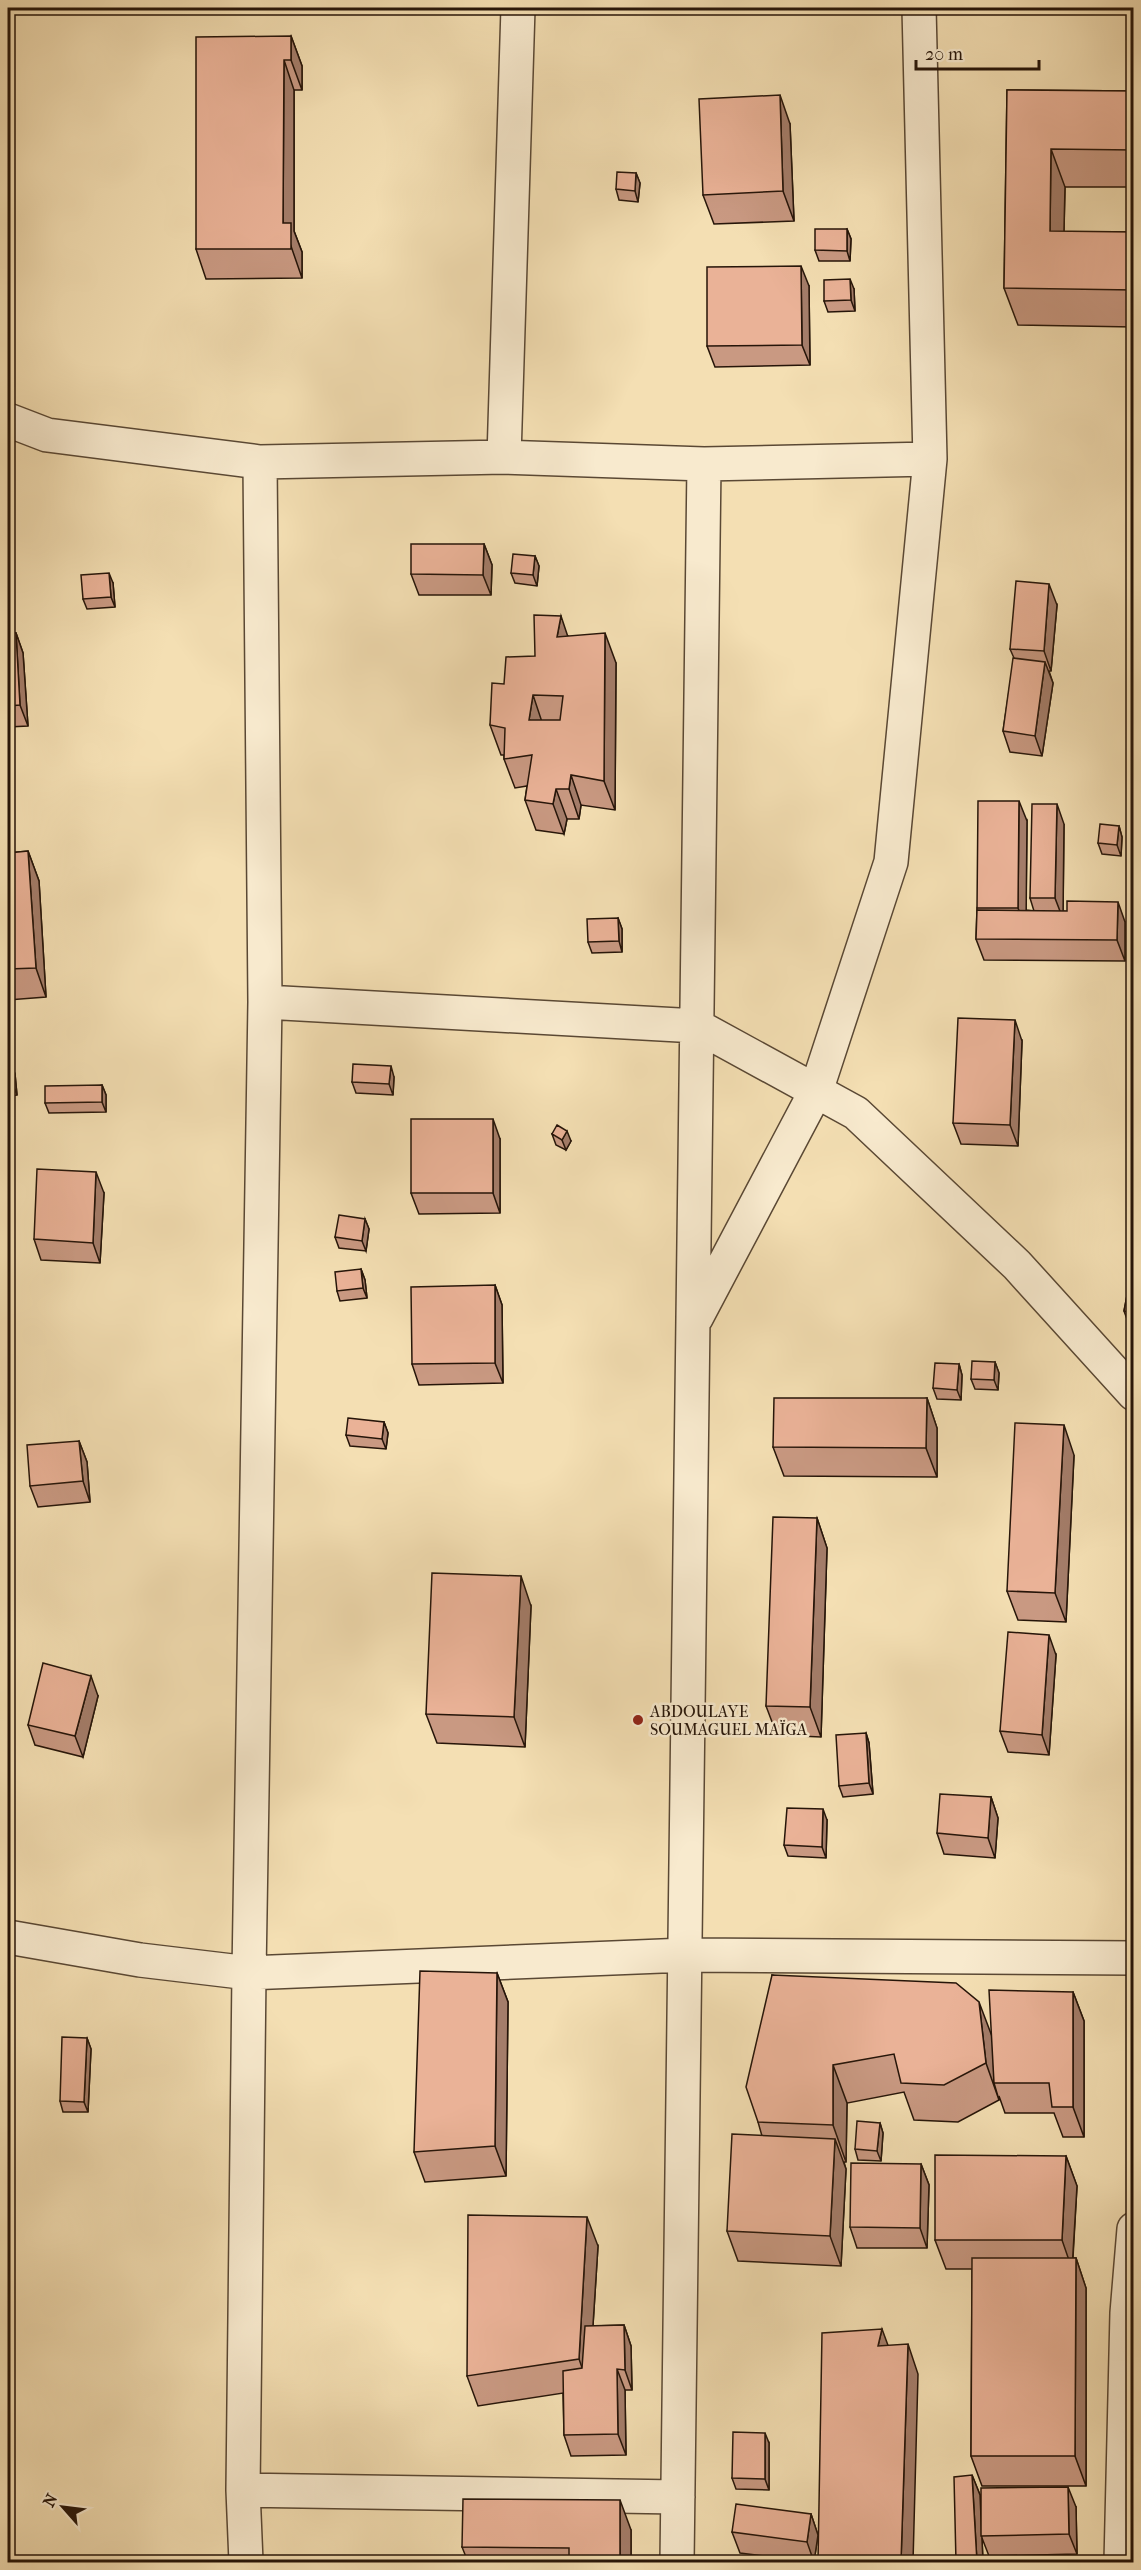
<svg xmlns="http://www.w3.org/2000/svg" width="1141" height="2570" font-family="'IM FELL French Canon',serif">
<style>
.lines{fill:none;stroke-linecap:round;stroke-linejoin:round}
.street-casing{stroke:#5a4834;stroke-width:36}
.street{stroke:#f8eace;stroke-width:33}
.wall{fill:#c99982;stroke:#261509;stroke-width:1.5}
.shaded-wall{fill:#a47d6a;stroke:#261509;stroke-width:1.5}
.building{fill:#eab297;stroke:#261509;stroke-width:1.5;fill-rule:evenodd}
.poi-dot{fill:#8f2418;stroke:#f8eace;stroke-width:2}
.labels{text-anchor:middle;dominant-baseline:central;stroke-width:5;stroke-linejoin:round;paint-order:stroke}
.poi-label{font-size:16px;fill:#261509;stroke:#f8eace;text-anchor:start}
</style>
<rect width="100%" height="100%" fill="#f4dfb3"/>
<filter id="stains"><feTurbulence type="fractalNoise" baseFrequency=".00333" numOctaves="4"/><feColorMatrix values="0 0 0 0 .2 0 0 0 0 .09 0 0 0 0 .02 0 0 0 .5 -.17"/></filter>
<radialGradient id="worn" r=".72"><stop offset=".6" stop-color="#630" stop-opacity="0"/><stop offset="1" stop-color="#630" stop-opacity=".3"/></radialGradient>
<g class="lines">
<defs>
<path id="street" d="M 8,420 L 47,435 L 260,462 L 504,457 L 704,464 L 930,459
M 504,457 L 518,8
M 265,1002 L 697,1026 L 856,1113 L 1017,1265 L 1134,1394
M 696,1318 L 816,1091 L 891,862 L 930,459 L 919,8
M 8,1937 L 140,1960 L 249,1973 L 686,1955 L 1134,1958
M 243,2490 L 678,2497
M 246,2562 L 243,2490 L 249,1973 L 265,1002 L 260,462
M 677,2562 L 704,464
M 1121,2562 L 1127,2313 L 1134,2229"/>
</defs>
<!-- street casing -->
<use href="#street" class="street-casing"/>
<!-- street -->
<use href="#street" class="street"/>
</g>
<!-- wall -->
<path class="wall" d="M 291,36 L 302,66 L 302,90 L 294,90 L 294,231 L 302,252 L 302,278 L 206,279 L 196,249 Z
M 1007,90 L 1134,91 L 1134,187 L 1065,187 L 1064,232 L 1134,232 L 1134,327 L 1018,325 L 1004,288 Z
M 790,124 L 794,221 L 714,224 L 703,195 Z
M 636,173 L 640,183 L 638,202 L 619,200 L 616,189 Z
M 847,229 L 851,239 L 850,261 L 819,261 L 815,250 Z
M 809,286 L 810,365 L 715,367 L 707,346 Z
M 854,289 L 855,311 L 828,312 L 824,301 Z
M 484,544 L 492,565 L 491,595 L 419,595 L 411,574 Z
M 535,556 L 539,566 L 537,586 L 515,583 L 511,573 Z
M 113,583 L 115,607 L 87,609 L 83,599 Z
M 1057,605 L 1051,671 L 1049,671 L 1053,683 L 1042,756 L 1010,752 L 1003,731 L 1014,658 L 1010,649 Z
M 8,633 L 16,633 L 23,653 L 28,726 L 8,727 Z
M 568,636 L 616,663 L 615,810 L 581,805 L 579,819 L 567,819 L 564,834 L 536,830 L 525,800 L 527,786 L 515,788 L 504,759 L 504,755 L 501,755 L 490,725 L 504,684 L 535,656 Z
M 1027,821 L 1026,910 L 1034,911 L 1030,898 L 1064,824 L 1063,911 L 1125,922 L 1125,961 L 984,960 L 976,939 L 977,908 Z
M 1119,826 L 1122,837 L 1121,856 L 1102,854 L 1098,843 Z
M 28,851 L 39,881 L 46,997 L 8,1000 L 8,853 Z
M 618,918 L 622,929 L 622,952 L 592,953 L 588,942 Z
M 1022,1041 L 1018,1146 L 961,1144 L 953,1123 Z
M 8,1063 L 11,1063 L 15,1074 L 17,1095 L 8,1096 Z
M 394,1077 L 393,1095 L 356,1093 L 352,1082 Z
M 102,1085 L 106,1095 L 106,1112 L 49,1113 L 45,1103 Z
M 552,1134 L 571,1141 L 566,1150 L 556,1145 Z
M 500,1139 L 500,1213 L 419,1214 L 411,1193 Z
M 104,1193 L 100,1263 L 41,1260 L 34,1239 Z
M 1134,1216 L 1134,1323 L 1128,1322 L 1124,1311 L 1130,1280 L 1127,1270 Z
M 365,1219 L 369,1229 L 366,1251 L 339,1248 L 335,1237 Z
M 361,1269 L 365,1280 L 367,1298 L 340,1301 L 337,1291 Z
M 495,1285 L 502,1305 L 503,1383 L 419,1385 L 412,1364 Z
M 995,1362 L 999,1373 L 998,1390 L 975,1389 L 971,1379 Z
M 959,1364 L 962,1375 L 961,1400 L 937,1399 L 933,1388 Z
M 927,1398 L 937,1428 L 937,1477 L 784,1476 L 773,1447 Z
M 384,1422 L 388,1433 L 386,1449 L 350,1446 L 346,1435 Z
M 79,1441 L 87,1462 L 90,1502 L 38,1507 L 30,1486 Z
M 1074,1455 L 1066,1622 L 1018,1620 L 1007,1591 Z
M 817,1518 L 827,1548 L 821,1737 L 777,1735 L 766,1706 Z
M 531,1606 L 525,1747 L 437,1743 L 426,1714 Z
M 1056,1655 L 1049,1755 L 1008,1752 L 1000,1731 Z
M 98,1696 L 83,1757 L 35,1745 L 28,1725 Z
M 866,1733 L 869,1743 L 873,1794 L 843,1797 L 839,1786 Z
M 991,1797 L 998,1818 L 995,1858 L 944,1854 L 937,1833 Z
M 827,1820 L 826,1858 L 788,1856 L 784,1845 Z
M 497,1973 L 508,2002 L 506,2176 L 425,2182 L 414,2152 Z
M 772,1975 L 992,2036 L 1073,1992 L 1084,2021 L 1084,2137 L 1063,2137 L 1054,2113 L 1005,2113 L 999,2096 L 999,2100 L 958,2122 L 914,2120 L 904,2092 L 847,2103 L 846,2162 L 844,2162 L 846,2169 L 841,2266 L 738,2261 L 727,2231 L 762,2136 L 758,2122 Z
M 87,2038 L 91,2049 L 88,2112 L 63,2112 L 60,2101 Z
M 880,2123 L 883,2133 L 881,2161 L 858,2160 L 855,2149 Z
M 1066,2156 L 1077,2186 L 1073,2258 L 1076,2258 L 1086,2288 L 1086,2486 L 982,2486 L 971,2456 L 972,2269 L 946,2269 L 935,2240 Z
M 921,2164 L 929,2185 L 927,2248 L 857,2248 L 850,2227 Z
M 598,2246 L 593,2326 L 624,2325 L 631,2346 L 632,2390 L 625,2390 L 626,2455 L 571,2456 L 564,2435 L 563,2393 L 478,2406 L 467,2376 Z
M 769,2443 L 769,2490 L 736,2489 L 732,2478 Z
M 972,2475 L 980,2495 L 981,2523 L 1076,2507 L 1077,2554 L 989,2556 L 982,2538 L 983,2562 Z
M 811,2514 L 818,2535 L 814,2562 L 740,2553 L 732,2532 Z
M 631,2530 L 631,2562 L 468,2562 L 462,2547 Z"/>
<!-- shaded-wall -->
<path class="shaded-wall" d="M 291,36 L 302,66 L 302,90 L 291,60 Z
M 284,60 L 294,90 L 294,231 L 302,252 L 302,278 L 283,223 Z
M 780,95 L 790,124 L 794,221 L 783,191 Z
M 1051,149 L 1065,187 L 1063,269 L 1050,231 Z
M 636,173 L 640,183 L 638,202 L 635,191 Z
M 847,229 L 851,239 L 850,261 L 847,251 Z
M 801,266 L 809,286 L 810,365 L 802,345 Z
M 850,279 L 854,289 L 855,311 L 851,300 Z
M 484,544 L 492,565 L 491,595 L 483,575 Z
M 535,556 L 539,566 L 537,586 L 533,575 Z
M 109,573 L 113,583 L 115,607 L 111,597 Z
M 1049,584 L 1057,605 L 1051,671 L 1044,651 Z
M 561,616 L 571,646 L 557,637 Z
M 16,633 L 23,653 L 28,726 L 20,705 Z
M 605,633 L 616,663 L 615,810 L 604,781 Z
M 1045,662 L 1053,683 L 1042,756 L 1035,736 Z
M 533,695 L 543,725 L 529,720 Z
M 571,775 L 581,805 L 579,819 L 569,789 Z
M 556,789 L 567,819 L 564,834 L 553,804 Z
M 1019,801 L 1027,821 L 1026,929 L 1018,908 Z
M 1057,804 L 1064,824 L 1063,919 L 1055,898 Z
M 1119,826 L 1122,837 L 1121,856 L 1117,845 Z
M 28,851 L 39,881 L 46,997 L 36,968 Z
M 1118,902 L 1125,922 L 1125,961 L 1117,940 Z
M 618,918 L 622,929 L 622,952 L 619,941 Z
M 1015,1020 L 1022,1041 L 1018,1146 L 1010,1125 Z
M 11,1063 L 15,1074 L 17,1095 L 13,1085 Z
M 391,1066 L 394,1077 L 393,1095 L 389,1084 Z
M 102,1085 L 106,1095 L 106,1112 L 102,1102 Z
M 493,1119 L 500,1139 L 500,1213 L 493,1193 Z
M 567,1131 L 571,1141 L 566,1150 L 562,1140 Z
M 96,1172 L 104,1193 L 100,1263 L 93,1243 Z
M 365,1219 L 369,1229 L 366,1251 L 362,1241 Z
M 361,1269 L 365,1280 L 367,1298 L 363,1288 Z
M 495,1285 L 502,1305 L 503,1383 L 495,1363 Z
M 995,1362 L 999,1373 L 998,1390 L 994,1380 Z
M 959,1364 L 962,1375 L 961,1400 L 957,1390 Z
M 927,1398 L 937,1428 L 937,1477 L 926,1448 Z
M 384,1422 L 388,1433 L 386,1449 L 382,1439 Z
M 1064,1425 L 1074,1455 L 1066,1622 L 1055,1593 Z
M 79,1441 L 87,1462 L 90,1502 L 83,1481 Z
M 817,1518 L 827,1548 L 821,1737 L 810,1707 Z
M 521,1576 L 531,1606 L 525,1747 L 514,1717 Z
M 1049,1635 L 1056,1655 L 1049,1755 L 1042,1735 Z
M 91,1676 L 98,1696 L 83,1757 L 75,1736 Z
M 866,1733 L 869,1743 L 873,1794 L 869,1783 Z
M 991,1797 L 998,1818 L 995,1858 L 988,1838 Z
M 823,1809 L 827,1820 L 826,1858 L 822,1847 Z
M 497,1973 L 508,2002 L 506,2176 L 495,2146 Z
M 1073,1992 L 1084,2021 L 1084,2137 L 1073,2107 Z
M 979,2002 L 993,2039 L 994,2083 L 999,2100 L 986,2063 Z
M 87,2038 L 91,2049 L 88,2112 L 84,2102 Z
M 833,2065 L 847,2103 L 846,2162 L 833,2125 Z
M 880,2123 L 883,2133 L 881,2161 L 877,2151 Z
M 835,2139 L 846,2169 L 841,2266 L 830,2236 Z
M 1066,2156 L 1077,2186 L 1072,2269 L 1062,2240 Z
M 921,2164 L 929,2185 L 927,2248 L 920,2228 Z
M 587,2217 L 598,2246 L 589,2388 L 579,2359 Z
M 1076,2258 L 1086,2288 L 1086,2486 L 1075,2456 Z
M 624,2325 L 631,2346 L 632,2390 L 625,2370 Z
M 882,2329 L 893,2359 L 878,2346 Z
M 908,2344 L 918,2374 L 913,2562 L 901,2562 Z
M 617,2369 L 625,2390 L 626,2455 L 618,2434 Z
M 765,2433 L 769,2443 L 769,2490 L 765,2479 Z
M 972,2475 L 980,2495 L 983,2562 L 977,2562 Z
M 1068,2487 L 1076,2507 L 1077,2554 L 1069,2534 Z
M 620,2500 L 631,2530 L 631,2562 L 620,2562 Z
M 811,2514 L 818,2535 L 814,2562 L 807,2542 Z"/>
<!-- building -->
<path class="building" d="M 291,36 L 291,60 L 284,60 L 283,223 L 291,223 L 291,249 L 196,249 L 196,37 Z
M 1007,90 L 1134,91 L 1134,150 L 1051,149 L 1050,231 L 1134,232 L 1134,290 L 1004,288 Z
M 780,95 L 783,191 L 703,195 L 699,99 Z
M 617,172 L 636,173 L 635,191 L 616,189 Z
M 815,229 L 847,229 L 847,251 L 815,250 Z
M 801,266 L 802,345 L 707,346 L 707,267 Z
M 850,279 L 851,300 L 824,301 L 824,280 Z
M 411,544 L 484,544 L 483,575 L 411,574 Z
M 513,554 L 535,556 L 533,575 L 511,573 Z
M 109,573 L 111,597 L 83,599 L 81,575 Z
M 1016,581 L 1049,584 L 1044,651 L 1010,649 Z
M 534,615 L 561,616 L 557,637 L 605,633 L 604,781 L 571,775 L 569,789 L 556,789 L 553,804 L 525,800 L 532,755 L 504,759 L 505,728 L 490,725 L 492,683 L 504,684 L 506,657 L 535,656 ZM 533,695 L 563,696 L 560,720 L 529,720 Z
M 8,633 L 16,633 L 20,705 L 8,706 Z
M 1013,658 L 1045,662 L 1035,736 L 1003,731 Z
M 978,801 L 1019,801 L 1018,908 L 977,908 Z
M 1032,804 L 1057,804 L 1055,898 L 1030,898 Z
M 1100,824 L 1119,826 L 1117,845 L 1098,843 Z
M 28,851 L 36,968 L 8,969 L 8,853 Z
M 1067,901 L 1118,902 L 1117,940 L 976,939 L 977,910 L 1067,911 Z
M 618,918 L 619,941 L 588,942 L 587,919 Z
M 958,1018 L 1015,1020 L 1010,1125 L 953,1123 Z
M 8,1063 L 11,1063 L 13,1085 L 8,1085 Z
M 353,1064 L 391,1066 L 389,1084 L 352,1082 Z
M 102,1085 L 102,1102 L 45,1103 L 45,1086 Z
M 411,1119 L 493,1119 L 493,1193 L 411,1193 Z
M 557,1125 L 567,1131 L 562,1140 L 552,1134 Z
M 37,1169 L 96,1172 L 93,1243 L 34,1239 Z
M 339,1215 L 365,1219 L 362,1241 L 335,1237 Z
M 1134,1216 L 1134,1271 L 1127,1270 Z
M 361,1269 L 363,1288 L 337,1291 L 335,1272 Z
M 1130,1280 L 1134,1280 L 1134,1313 L 1124,1311 Z
M 495,1285 L 495,1363 L 412,1364 L 411,1287 Z
M 972,1361 L 995,1362 L 994,1380 L 971,1379 Z
M 935,1363 L 959,1364 L 957,1390 L 933,1388 Z
M 774,1398 L 927,1398 L 926,1448 L 773,1447 Z
M 348,1418 L 384,1422 L 382,1439 L 346,1435 Z
M 1015,1423 L 1064,1425 L 1055,1593 L 1007,1591 Z
M 79,1441 L 83,1481 L 30,1486 L 27,1445 Z
M 773,1517 L 817,1518 L 810,1707 L 766,1706 Z
M 432,1573 L 521,1576 L 514,1717 L 426,1714 Z
M 1008,1632 L 1049,1635 L 1042,1735 L 1000,1731 Z
M 43,1663 L 91,1676 L 75,1736 L 28,1725 Z
M 866,1733 L 869,1783 L 839,1786 L 836,1735 Z
M 940,1794 L 991,1797 L 988,1838 L 937,1833 Z
M 787,1808 L 823,1809 L 822,1847 L 784,1845 Z
M 420,1971 L 497,1973 L 495,2146 L 414,2152 Z
M 772,1975 L 956,1983 L 979,2002 L 986,2063 L 944,2085 L 901,2083 L 894,2054 L 833,2065 L 833,2125 L 758,2122 L 746,2087 Z
M 989,1990 L 1073,1992 L 1073,2107 L 1052,2107 L 1049,2083 L 994,2083 Z
M 62,2037 L 87,2038 L 84,2102 L 60,2101 Z
M 857,2121 L 880,2123 L 877,2151 L 855,2149 Z
M 732,2134 L 835,2139 L 830,2236 L 727,2231 Z
M 935,2155 L 1066,2156 L 1062,2240 L 935,2240 Z
M 851,2163 L 921,2164 L 920,2228 L 850,2227 Z
M 468,2215 L 587,2217 L 579,2359 L 467,2376 Z
M 972,2258 L 1076,2258 L 1075,2456 L 971,2456 Z
M 624,2325 L 625,2370 L 617,2369 L 618,2434 L 564,2435 L 563,2371 L 582,2368 L 585,2326 Z
M 882,2329 L 878,2346 L 908,2344 L 901,2562 L 818,2562 L 822,2333 Z
M 733,2432 L 765,2433 L 765,2479 L 732,2478 Z
M 972,2475 L 977,2562 L 956,2562 L 954,2477 Z
M 1068,2487 L 1069,2534 L 981,2536 L 981,2488 Z
M 463,2499 L 620,2500 L 620,2562 L 569,2562 L 569,2548 L 462,2547 Z
M 736,2504 L 811,2514 L 807,2542 L 732,2532 Z"/>
<!-- markers -->
<circle class="poi-dot" cx="638" cy="1720" r="6"/>
<g class="labels">
<!-- poi labels -->
<g class="poi-label">
<text x="650" y="1711">ABDOULAYE<tspan x="650" dy="18">SOUMAGUEL MAÏGA</tspan></text>
</g>
</g>
<!-- margin -->
<rect width="1141" height="2570" fill="none" stroke="#f4dfb3" stroke-width="30"/>
<rect x="9" y="9" width="1123" height="2552" fill="none" stroke="#261509" stroke-width="3"/>
<rect x="15" y="15" width="1111" height="2540" fill="none" stroke="#261509" stroke-width="1.5"/>
<!-- north arrow -->
<g transform="translate(63 2507) rotate(298)" stroke="#f8eace" stroke-width="4.5" paint-order="stroke">
<path d="M0-4.5L10 22L0 15L-10 22Z" fill="#261509"/>
<text y="-9" font-size="16" font-weight="bold" text-anchor="middle" fill="#261509">N</text>
</g>
<!-- scale -->
<path d="M916 60v9h123v-9" fill="none" stroke="#261509" stroke-width="3"/>
<text x="925" y="60" font-size="18" fill="#261509" stroke="#f8eace" stroke-width="4.5" paint-order="stroke">20 m</text>
<rect width="100%" height="100%" filter="url(#stains)"/>
<rect width="100%" height="100%" fill="url(#worn)"/>
</svg>
